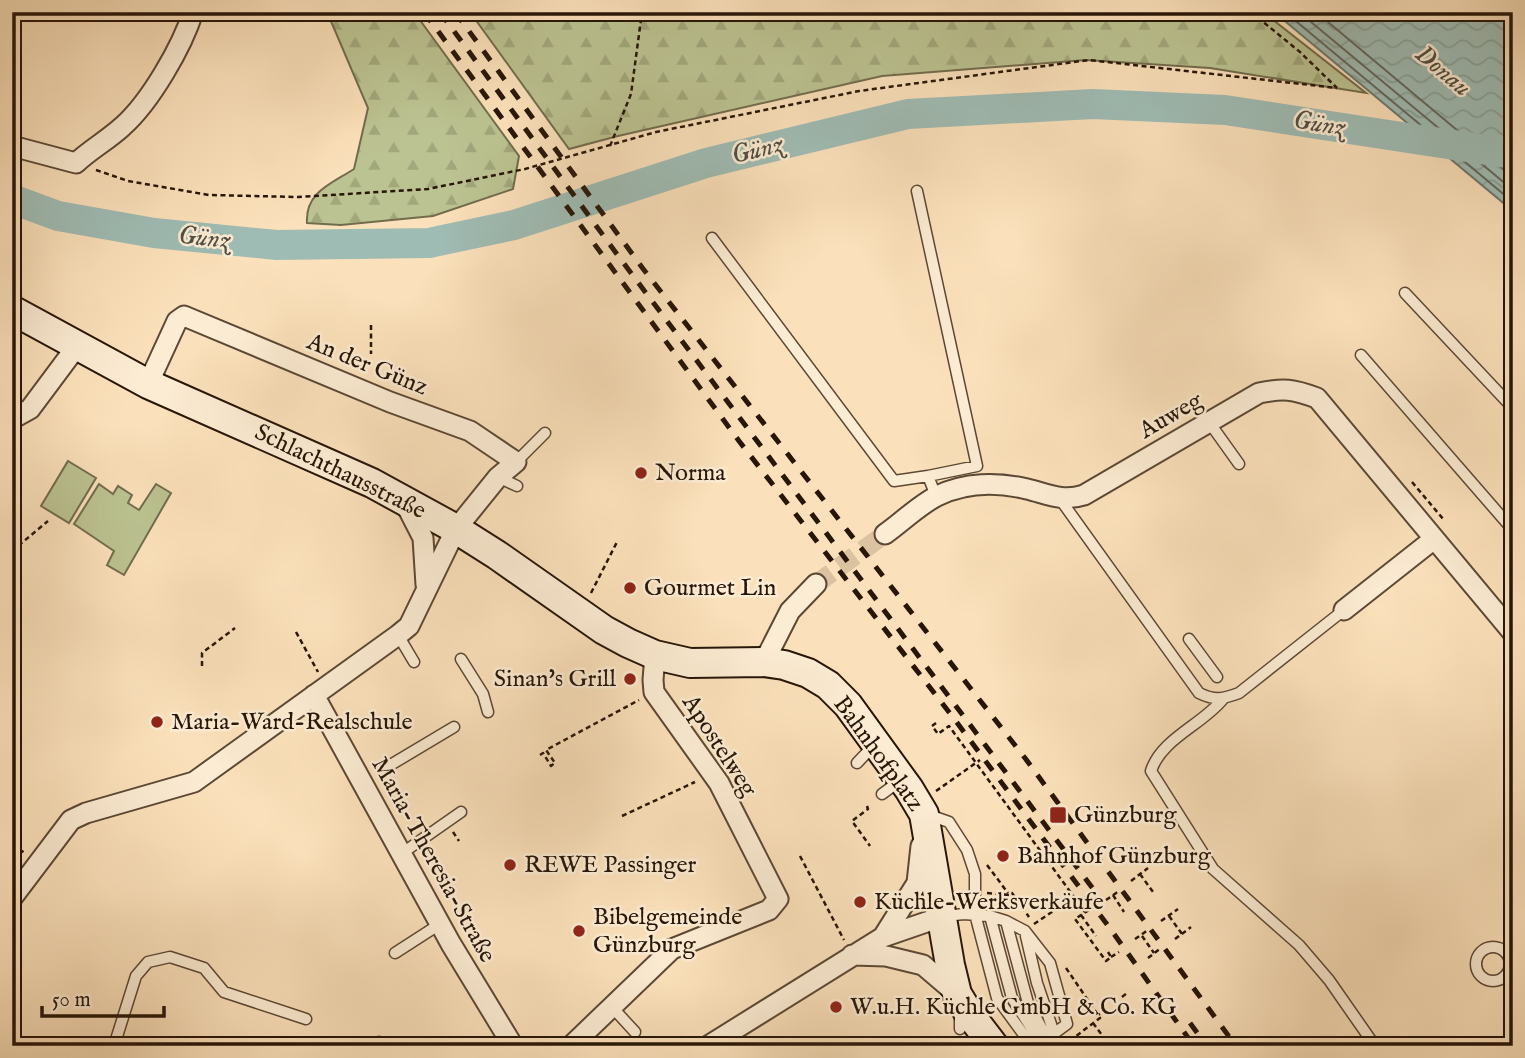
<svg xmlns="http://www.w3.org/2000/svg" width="1525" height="1058" font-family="'IM FELL English',serif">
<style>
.forest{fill:url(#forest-firs);stroke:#726c4d;stroke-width:2}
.garden{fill:#bcc392;stroke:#726c4d;stroke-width:2}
.water{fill:url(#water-waves);stroke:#6f796f;stroke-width:2}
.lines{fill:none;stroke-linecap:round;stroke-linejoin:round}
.shore{stroke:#63685e;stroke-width:2}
.river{stroke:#9fbcb4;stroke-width:30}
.minor-tunnel{stroke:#dbc2a0;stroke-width:19;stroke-dasharray:19 10;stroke-linecap:butt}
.service-casing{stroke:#5c4835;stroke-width:13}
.minor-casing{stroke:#5c4835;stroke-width:23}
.secondary-casing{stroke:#271508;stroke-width:32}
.path{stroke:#271508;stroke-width:2.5;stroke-dasharray:5 3.5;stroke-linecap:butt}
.service{stroke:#fcecd3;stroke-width:10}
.minor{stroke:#fcecd3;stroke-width:19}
.secondary{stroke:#fcecd3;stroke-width:28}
.rail{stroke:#271508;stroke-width:5;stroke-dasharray:12 12;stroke-linecap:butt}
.poi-dot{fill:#8f2418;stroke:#fcecd3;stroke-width:2.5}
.labels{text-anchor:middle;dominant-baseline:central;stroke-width:5;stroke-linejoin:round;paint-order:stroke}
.street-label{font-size:24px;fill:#271508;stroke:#fcecd3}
.poi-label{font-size:24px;fill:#271508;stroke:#fcecd3;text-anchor:start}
.water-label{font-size:26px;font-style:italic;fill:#514f44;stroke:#fcecd3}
</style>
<defs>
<pattern id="forest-firs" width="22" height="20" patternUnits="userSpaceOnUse" patternTransform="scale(1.75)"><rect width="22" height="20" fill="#bcc392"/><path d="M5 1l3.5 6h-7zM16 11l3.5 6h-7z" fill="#a2a77c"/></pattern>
<pattern id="water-waves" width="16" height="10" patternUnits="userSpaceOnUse" patternTransform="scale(1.75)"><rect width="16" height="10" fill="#9fbcb4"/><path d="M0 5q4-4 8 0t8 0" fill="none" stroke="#89a199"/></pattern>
</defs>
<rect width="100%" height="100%" fill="#fbe1bb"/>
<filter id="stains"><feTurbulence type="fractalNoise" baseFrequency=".00286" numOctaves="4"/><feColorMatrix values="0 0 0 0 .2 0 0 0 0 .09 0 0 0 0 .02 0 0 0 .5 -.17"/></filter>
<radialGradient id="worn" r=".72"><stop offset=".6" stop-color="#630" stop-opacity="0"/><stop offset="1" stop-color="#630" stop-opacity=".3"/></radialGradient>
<!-- forest -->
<path class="forest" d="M 327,12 L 414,12 L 519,156 L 513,189 L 433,216 L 341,225 L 307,223 C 305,192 331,184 354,169 L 368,108 Z
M 470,12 L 1263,12 L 1366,93 L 1210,68 L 1086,60 L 882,76 L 618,136 L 569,149 Z"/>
<!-- garden -->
<path class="garden" d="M 68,461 L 96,478 L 69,523 L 41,506 Z
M 99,484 L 113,494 L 118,486 L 132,495 L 128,503 L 139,510 L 156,484 L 171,493 L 124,575 L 107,565 L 114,551 L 74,524 Z"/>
<!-- water -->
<path class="water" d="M 1274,12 L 1493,12 L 1513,29 L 1513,211 Z"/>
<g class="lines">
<!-- shore -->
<path class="shore" d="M 1285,12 L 1513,202
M 1299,12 L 1513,190
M 1316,12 L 1513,177"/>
<!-- river -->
<path class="river" d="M 12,199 L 58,216 L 154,233 L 277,245 L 429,243 L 514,225 L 706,163 L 908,114 L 1093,104 L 1225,110 L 1513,154"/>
<!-- minor-tunnel -->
<path class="minor-tunnel" d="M 816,584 L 885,534"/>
<defs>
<path id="service" d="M 917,191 L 977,466 L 928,476
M 712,238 L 894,481 L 928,476 L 936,496
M 1405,293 L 1513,408
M 1361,355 L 1513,530
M 1209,422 L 1239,464
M 516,462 L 545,433
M 498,477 L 517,486
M 1060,499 L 1199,693 C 1215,701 1223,699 1239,693 L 1344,610
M 398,635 L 414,662
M 1189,639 L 1217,677
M 461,659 L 483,694 L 488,712
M 1223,699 C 1202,725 1161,739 1151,771 L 1213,869 L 1299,945 L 1329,980 L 1375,1046
M 857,763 L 875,744
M 382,770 L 454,727
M 882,794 L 901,780
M 929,815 L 949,822 L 967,850 L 975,874 L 975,914 L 997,998 L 1032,1046
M 401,854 L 461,812
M 945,916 L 964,914 L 990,916 L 1006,921 L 1025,931 L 1050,963 L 1067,1024 L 1037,1046
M 990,916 L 1012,998 L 1041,1043
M 1006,921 L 1028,1003 L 1047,1038
M 1026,936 L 1037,983 L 1054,1033
M1476 964a17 17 0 1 1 34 0a17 17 0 1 1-34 0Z
M 395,953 L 440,924
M 612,1007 L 635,1032
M 960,1029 L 960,1018 L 965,1015
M 114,1046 L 136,976 L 148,962 L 170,957 L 204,968 L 224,992 L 306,1019
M 375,1046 L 379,1042"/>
<path id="minor" d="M 12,146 L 76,163 C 91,149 108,140 123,126 C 150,102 182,47 193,12
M 12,419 L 30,409 L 77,346
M 404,501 L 423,538 L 426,585
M 885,534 C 902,522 919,505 937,496 C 965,482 998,482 1027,489 C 1048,494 1062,502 1084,495 L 1259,393 C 1284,388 1293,389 1317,398 L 1513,633
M 1344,610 L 1434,539
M 764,662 L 790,611 L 816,584
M 314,695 L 451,944 L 513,1046
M 12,898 L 71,820 L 86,813 L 194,782 L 398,635 L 409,626 L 456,529 L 498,477 L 516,462 L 470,431 L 390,402 L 184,316 L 177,321 L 148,384
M 883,937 L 917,883 L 921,846
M 852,955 L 886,956 L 923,965 L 957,994
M 571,1046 L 672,949 L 769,910 L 778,899 L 719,783 L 654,692 L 653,680 L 655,655
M 708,1046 L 883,937 L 941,917"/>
<path id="secondary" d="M 12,310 L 148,384 L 372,483 L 456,529 L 497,555 L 604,630 L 628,643 L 655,655 L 690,663 L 764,662 L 784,665 L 808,673 L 828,685 L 848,705 L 909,789 L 924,814 L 950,965 L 957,994 L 968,1012 L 994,1046"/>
</defs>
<!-- service casing -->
<use href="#service" class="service-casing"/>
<!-- minor casing -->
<use href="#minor" class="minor-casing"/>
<!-- secondary casing -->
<use href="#secondary" class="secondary-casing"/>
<!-- path -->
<path class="path" d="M 1251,12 L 1300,52 L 1337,88
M 610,146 L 631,94 L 642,12
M 96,170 L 128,181 L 209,195 L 298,197 L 428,189 L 525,169 L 656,132 L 859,91 L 1089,60 L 1337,88
M 371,325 L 371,354
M 1412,482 L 1444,520
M 12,551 L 48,521
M 591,593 L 618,540
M 296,632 L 318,672
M 202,666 L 202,653 L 235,628
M 936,723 L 932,726 L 938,734 L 949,726 L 1085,912
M 540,755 L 543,753 L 551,766 L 555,763 L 546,750 L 639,700
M 936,791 L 980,760
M 867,806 L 868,809 L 852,821 L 870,846
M 622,816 L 695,782
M 453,832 L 459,841
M 12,845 L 25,853
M 800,856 L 844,940
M 987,865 L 1008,893
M 1140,874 L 1153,892
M 1131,881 L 1148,868
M 987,893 L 1009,895 L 1012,893 L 1029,917
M 1113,895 L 1124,912
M 1106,900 L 1119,891
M 1089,910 L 1075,919 L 1106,961 L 1111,957 L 1108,952
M 1081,915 L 1096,936
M 1169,916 L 1182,934
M 1161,921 L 1178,909
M 1034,924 L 1074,897
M 1142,936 L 1154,953
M 1135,939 L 1148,930
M 1175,939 L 1191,927
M 1111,957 L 1119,952
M 1148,958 L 1161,948
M 1066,968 L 1098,1015
M 1122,997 L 1127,993
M 1093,1023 L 1110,1046
M 1063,1046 L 1100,1018 L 1098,1015 L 1100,1014"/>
<!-- service -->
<use href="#service" class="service"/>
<!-- minor -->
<use href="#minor" class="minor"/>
<!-- secondary -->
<use href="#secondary" class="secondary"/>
<!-- rail -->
<path class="rail" d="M 424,12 L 739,441 L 952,716 L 1109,927 L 1194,1046
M 440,12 L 619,257 L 1094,890
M 455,12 L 644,270 L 1025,758 L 1236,1046
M 1190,1023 L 1207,1046"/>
</g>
<!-- markers -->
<g class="poi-dot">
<circle cx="641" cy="473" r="7"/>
<circle cx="630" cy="588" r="7"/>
<circle cx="630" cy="679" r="7"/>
<circle cx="157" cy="722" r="7"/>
<rect x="1049" y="806" width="18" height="18" rx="3.5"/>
<circle cx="1003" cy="856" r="7"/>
<circle cx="510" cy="865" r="7"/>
<circle cx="860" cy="902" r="7"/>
<circle cx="579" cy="931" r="7"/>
<circle cx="836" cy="1007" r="7"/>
</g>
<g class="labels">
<!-- street labels -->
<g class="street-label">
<text transform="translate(367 365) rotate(22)">An der Günz</text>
<text transform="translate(1171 416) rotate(-30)">Auweg</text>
<text transform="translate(340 472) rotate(26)">Schlachthausstraße</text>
<text transform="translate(719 746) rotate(57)">Apostelweg</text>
<text transform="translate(878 754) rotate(54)">Bahnhofplatz</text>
<text transform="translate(433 860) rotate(61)">Maria-Theresia-Straße</text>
</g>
<!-- poi labels -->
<g class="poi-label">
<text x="655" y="473">Norma</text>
<text x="644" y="588">Gourmet Lin</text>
<text x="616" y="679" text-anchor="end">Sinan's Grill</text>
<text x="171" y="722">Maria-Ward-Realschule</text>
<text x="1074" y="815">Günzburg</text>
<text x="1017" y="856">Bahnhof Günzburg</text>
<text x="524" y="865">REWE Passinger</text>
<text x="874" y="902">Küchle-Werksverkäufe</text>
<text x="593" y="917">Bibelgemeinde<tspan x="593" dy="28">Günzburg</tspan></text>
<text x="850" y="1007">W.u.H. Küchle GmbH &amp; Co. KG</text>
</g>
<!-- water labels -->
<g class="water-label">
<text transform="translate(1443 71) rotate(40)">Donau</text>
<text transform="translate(1319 124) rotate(9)">Günz</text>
<text transform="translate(757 150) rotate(-14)">Günz</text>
<text transform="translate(204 238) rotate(6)">Günz</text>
</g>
</g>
<!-- margin -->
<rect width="1525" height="1058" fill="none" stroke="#fbe1bb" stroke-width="42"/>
<rect x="14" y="14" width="1497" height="1030" fill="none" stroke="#271508" stroke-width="3.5"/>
<rect x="21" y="21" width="1483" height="1016" fill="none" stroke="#271508" stroke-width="2"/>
<!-- scale -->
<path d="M42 1006v10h122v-10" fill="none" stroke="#271508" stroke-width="3.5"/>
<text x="52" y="1006" font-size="21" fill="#271508" stroke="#fcecd3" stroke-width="5" paint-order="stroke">50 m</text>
<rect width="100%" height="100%" filter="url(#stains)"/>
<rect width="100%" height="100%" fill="url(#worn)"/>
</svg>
